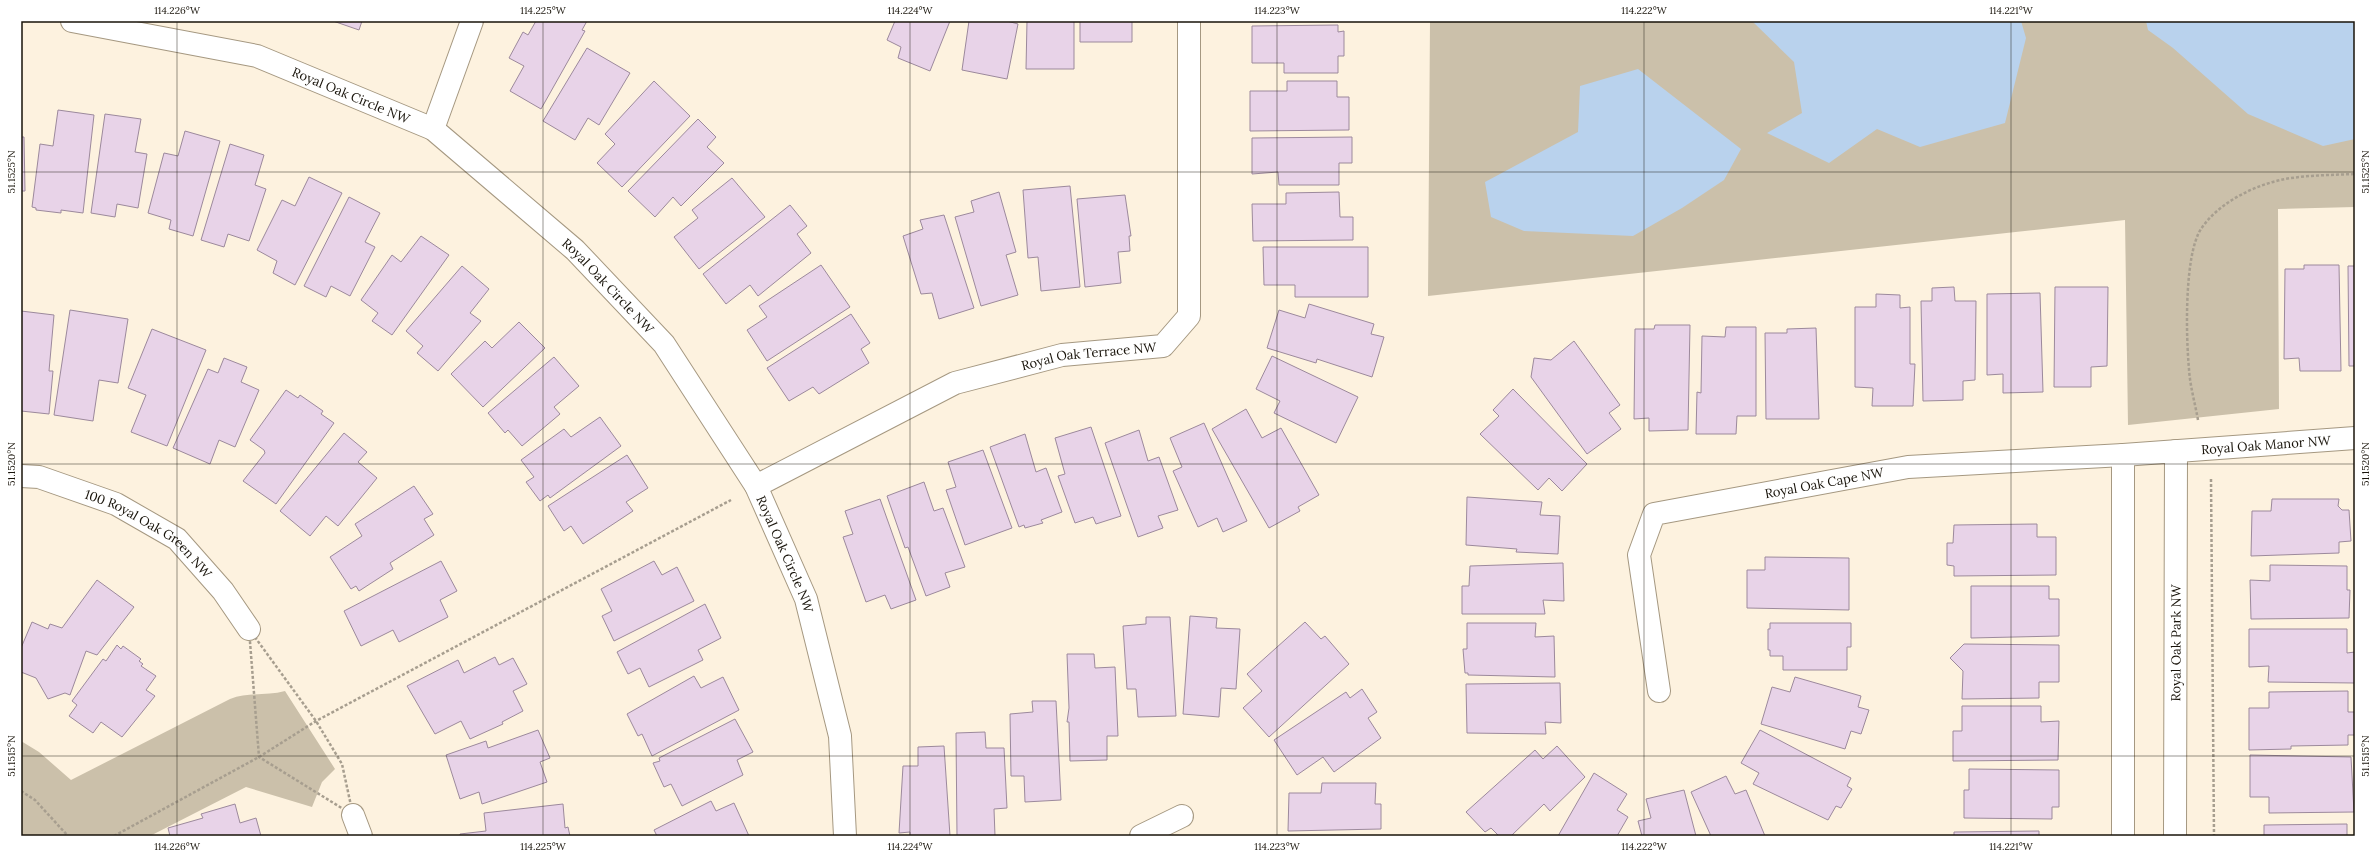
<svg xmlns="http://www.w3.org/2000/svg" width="2376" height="857" font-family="Lora,serif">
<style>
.green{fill:#cbc0aa}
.water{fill:#b9d2ed}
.building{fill:#e8d3e8;stroke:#9c899c}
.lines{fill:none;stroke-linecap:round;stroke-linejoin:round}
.minor-casing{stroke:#a59881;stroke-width:24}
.path{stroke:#a79e8f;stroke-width:2.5;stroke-dasharray:3 2;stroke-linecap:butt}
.minor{stroke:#fff;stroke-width:22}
.ticks{fill:none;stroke:#18130a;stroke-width:1;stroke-opacity:0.45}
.labels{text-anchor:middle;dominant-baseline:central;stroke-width:4;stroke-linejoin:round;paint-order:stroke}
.street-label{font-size:13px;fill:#18130a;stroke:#fff}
.neatline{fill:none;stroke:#18130a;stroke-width:1.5}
.ticks-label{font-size:10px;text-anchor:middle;fill:#18130a}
</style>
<rect width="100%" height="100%" fill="#fdf2df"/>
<!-- green -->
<path class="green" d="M 1430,21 L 2355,21 L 2355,207 L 2278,209 L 2279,409 L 2128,425 L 2125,220 L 1428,296 Z
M 285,691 L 335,769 L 322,782 L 312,807 L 246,787 L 150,836 L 21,836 L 21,741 L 39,752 L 71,780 L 230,699 C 248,692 267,696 285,691 Z"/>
<!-- water -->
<path class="water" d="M 1752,21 L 2021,21 L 2026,38 L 2005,123 L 1920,147 L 1877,129 L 1829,163 L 1767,133 L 1802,113 L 1794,62 Z
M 2146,21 L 2355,21 L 2355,139 L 2323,146 L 2248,114 L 2173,48 L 2148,30 Z
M 1638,69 L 1741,149 L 1724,180 L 1682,208 L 1633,236 L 1524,231 L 1491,217 L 1485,182 L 1578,132 L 1580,86 Z"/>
<!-- building -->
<path class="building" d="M 333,21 L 362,21 L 359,30 Z
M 536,21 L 587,21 L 582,30 L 585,31 L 541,109 L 510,91 L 524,66 L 509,58 L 523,32 L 528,35 Z
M 895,21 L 950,21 L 930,71 L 898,58 L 901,47 L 887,40 Z
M 969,21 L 1007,21 L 1018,24 L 1007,79 L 962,70 Z
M 1027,21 L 1074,21 L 1074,69 L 1026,69 Z
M 1080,21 L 1132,21 L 1132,42 L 1080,42 Z
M 1338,25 L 1338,32 L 1344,31 L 1344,56 L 1338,56 L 1338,73 L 1284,73 L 1284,63 L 1252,63 L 1252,26 Z
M 587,48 L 630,73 L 599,125 L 588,118 L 575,140 L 543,121 Z
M 654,81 L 690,116 L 622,187 L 597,163 L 615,144 L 605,134 Z
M 1287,81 L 1337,81 L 1337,97 L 1349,97 L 1349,130 L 1250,131 L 1250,91 L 1287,91 Z
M 58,110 L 94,115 L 83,213 L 61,210 L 61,213 L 36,210 L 36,208 L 32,207 L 40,144 L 53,146 Z
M 105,114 L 141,119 L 135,152 L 147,154 L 138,208 L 117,204 L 115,217 L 91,213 Z
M 698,119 L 716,137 L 707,147 L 724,163 L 681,206 L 673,197 L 655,217 L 628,191 Z
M 185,131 L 220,141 L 193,236 L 169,229 L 171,220 L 148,213 L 164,153 L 178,156 Z
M 21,137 L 24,137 L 25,191 L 21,191 Z
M 1352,137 L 1352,163 L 1339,163 L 1339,185 L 1279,185 L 1278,172 L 1252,174 L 1252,138 Z
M 230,144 L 264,155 L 255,185 L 266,189 L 249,241 L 228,234 L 224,247 L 201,240 Z
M 309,177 L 342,193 L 295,285 L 273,273 L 277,261 L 257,250 L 282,200 L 295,206 Z
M 732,178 L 765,217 L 699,269 L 674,237 L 698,218 L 692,210 Z
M 1070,186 L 1080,287 L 1041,291 L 1038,257 L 1028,258 L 1023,190 Z
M 999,192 L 1016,252 L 1006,255 L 1018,295 L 981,306 L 955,217 L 974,212 L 971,201 Z
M 1339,192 L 1340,217 L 1353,217 L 1353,240 L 1253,241 L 1252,204 L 1286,204 L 1286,193 Z
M 1125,195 L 1131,236 L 1129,236 L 1130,251 L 1118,252 L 1121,283 L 1085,287 L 1077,199 Z
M 349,197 L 380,213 L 365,242 L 375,247 L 350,296 L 331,286 L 326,297 L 304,286 Z
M 790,205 L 807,226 L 797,234 L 811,253 L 758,296 L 750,285 L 726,304 L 703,274 Z
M 944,215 L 974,308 L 939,319 L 932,293 L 921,294 L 903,236 L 923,229 L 920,220 Z
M 421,236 L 449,255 L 392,335 L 372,321 L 378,313 L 361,300 L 392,255 L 401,262 Z
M 1263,247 L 1368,247 L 1368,297 L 1295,297 L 1295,285 L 1264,285 Z
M 821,265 L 850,307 L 767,361 L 747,330 L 767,317 L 759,306 Z
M 2304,265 L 2339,265 L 2341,371 L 2300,371 L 2299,358 L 2284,359 L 2285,269 L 2304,269 Z
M 462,266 L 489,289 L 470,313 L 481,321 L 438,371 L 417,353 L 423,346 L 406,331 Z
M 2348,266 L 2355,266 L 2355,366 L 2349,366 Z
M 1954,287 L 1955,301 L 1976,301 L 1975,380 L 1963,381 L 1963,400 L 1923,401 L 1921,301 L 1932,301 L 1932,288 Z
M 2055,287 L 2108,287 L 2107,366 L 2091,367 L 2091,387 L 2054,387 Z
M 2040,293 L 2043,392 L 2003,393 L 2003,374 L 1987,375 L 1987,294 Z
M 1876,294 L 1900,295 L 1900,308 L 1910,307 L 1910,364 L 1915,364 L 1913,406 L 1872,406 L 1873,388 L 1855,387 L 1855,307 L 1876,307 Z
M 1309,304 L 1374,324 L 1371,334 L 1384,337 L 1372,377 L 1317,359 L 1316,363 L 1267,348 L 1279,310 L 1305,318 Z
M 70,310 L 128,319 L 118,383 L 99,380 L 93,421 L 54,415 Z
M 21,311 L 54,315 L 49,371 L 53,371 L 49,414 L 21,411 Z
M 851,314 L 870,343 L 861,349 L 869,363 L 819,394 L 813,387 L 789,401 L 767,368 Z
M 519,322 L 545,348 L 483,407 L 451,374 L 485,341 L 492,348 Z
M 1655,325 L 1690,325 L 1688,430 L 1649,431 L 1649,418 L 1634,419 L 1635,329 L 1654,329 Z
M 1726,327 L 1756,327 L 1756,416 L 1737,416 L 1736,434 L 1696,434 L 1697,392 L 1701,393 L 1702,336 L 1725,337 Z
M 1816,328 L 1819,419 L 1766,419 L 1765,333 L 1787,333 L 1787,329 Z
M 152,329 L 206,350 L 167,446 L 131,432 L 146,395 L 128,388 Z
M 1574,341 L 1620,405 L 1609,413 L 1621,429 L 1587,454 L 1531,377 L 1534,358 L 1551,360 Z
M 1272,356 L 1358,397 L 1336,443 L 1274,413 L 1280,401 L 1256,389 Z
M 554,357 L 579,386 L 554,407 L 560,414 L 522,446 L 508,430 L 505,433 L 488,413 Z
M 224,358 L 247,367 L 241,382 L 259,390 L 235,447 L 219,440 L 210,464 L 173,448 L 208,369 L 218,373 Z
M 1513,389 L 1587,464 L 1562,491 L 1549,478 L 1538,490 L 1480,434 L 1499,416 L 1493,410 Z
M 286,390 L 298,398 L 300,395 L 323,411 L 321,414 L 334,423 L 276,504 L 243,481 L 265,453 L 264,450 L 250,440 Z
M 1246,409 L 1262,438 L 1281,428 L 1319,495 L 1298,507 L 1300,511 L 1269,528 L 1212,429 Z
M 600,417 L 621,446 L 550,498 L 548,495 L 540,501 L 526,482 L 534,477 L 521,460 L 564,429 L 571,437 Z
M 1204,423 L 1247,521 L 1223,532 L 1217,518 L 1198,527 L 1173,471 L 1182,467 L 1170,438 Z
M 1091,427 L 1121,516 L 1096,524 L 1093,517 L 1075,523 L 1058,476 L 1065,474 L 1055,438 Z
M 1139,430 L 1148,461 L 1159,457 L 1178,510 L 1158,516 L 1163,528 L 1138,537 L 1105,443 Z
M 344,433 L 367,452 L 358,462 L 377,478 L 338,526 L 326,516 L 310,536 L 280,511 Z
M 1025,434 L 1036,472 L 1046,468 L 1062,512 L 1041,520 L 1043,523 L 1025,528 L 1024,525 L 1019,527 L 990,447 Z
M 983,450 L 1012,528 L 965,545 L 946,490 L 956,487 L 948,462 Z
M 627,455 L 648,488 L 626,502 L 633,511 L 583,544 L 571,526 L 564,531 L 548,506 Z
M 924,482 L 934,511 L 943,508 L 965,567 L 945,573 L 950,587 L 926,596 L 908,547 L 905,548 L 887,496 Z
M 414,486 L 433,514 L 424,519 L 434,535 L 390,563 L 393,569 L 359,591 L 356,586 L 351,589 L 330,557 L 362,536 L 355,524 Z
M 1467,497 L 1542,502 L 1540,515 L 1560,516 L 1558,554 L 1516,552 L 1517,549 L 1466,545 Z
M 880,499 L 916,600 L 891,609 L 885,595 L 866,602 L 843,537 L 853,534 L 845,511 Z
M 2272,499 L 2339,499 L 2338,506 L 2342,510 L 2349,510 L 2351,541 L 2339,542 L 2339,553 L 2251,556 L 2252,511 L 2271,511 Z
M 2037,524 L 2037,537 L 2056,537 L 2056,575 L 1954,576 L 1954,566 L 1947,565 L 1947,543 L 1953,543 L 1954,525 Z
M 1765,557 L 1849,558 L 1849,610 L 1747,608 L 1747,570 L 1765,570 Z
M 441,561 L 457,591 L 440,600 L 448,617 L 399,642 L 393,630 L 361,646 L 344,611 Z
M 654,561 L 662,575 L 677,567 L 694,601 L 614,641 L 602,616 L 612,611 L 601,589 Z
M 1563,563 L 1564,601 L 1543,600 L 1545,614 L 1462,614 L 1462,586 L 1469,586 L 1470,566 Z
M 2270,565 L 2347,566 L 2347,590 L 2350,590 L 2349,618 L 2251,619 L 2250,580 L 2270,581 Z
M 97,580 L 134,607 L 97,655 L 86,651 L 70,695 L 65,693 L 48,699 L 36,678 L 21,672 L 21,648 L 32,622 L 48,629 L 50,624 L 62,628 Z
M 1971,586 L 2049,586 L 2049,599 L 2059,599 L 2059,636 L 1971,638 Z
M 705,604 L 721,638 L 698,650 L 703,660 L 649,687 L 640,668 L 628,674 L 617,652 Z
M 1190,616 L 1217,618 L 1216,628 L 1240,629 L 1236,689 L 1221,688 L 1219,717 L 1183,714 Z
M 1146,617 L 1170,617 L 1176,716 L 1138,717 L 1136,689 L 1127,689 L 1123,626 L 1146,624 Z
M 1305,622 L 1321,639 L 1325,636 L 1349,664 L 1269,737 L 1243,708 L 1262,691 L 1247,674 Z
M 1467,623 L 1536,623 L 1535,637 L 1554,636 L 1555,677 L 1468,675 L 1468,673 L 1465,673 L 1463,649 L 1467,649 Z
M 1770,623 L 1851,623 L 1851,647 L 1847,647 L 1847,670 L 1783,670 L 1783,656 L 1770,656 L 1770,650 L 1768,650 L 1768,629 L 1770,629 Z
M 2249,629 L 2347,629 L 2347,653 L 2355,652 L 2355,683 L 2268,682 L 2269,666 L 2249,667 Z
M 1964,644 L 2059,645 L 2059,682 L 2039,682 L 2039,698 L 1962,699 L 1963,671 L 1950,658 Z
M 117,645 L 121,649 L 123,646 L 141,659 L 139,661 L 143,664 L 141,666 L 156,676 L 146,690 L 155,696 L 122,737 L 101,722 L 93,733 L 69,716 L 77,705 L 72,701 L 103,659 L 106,661 Z
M 1067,654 L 1094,654 L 1095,668 L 1115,667 L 1118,736 L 1107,736 L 1107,760 L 1070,761 L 1069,722 L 1067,722 L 1069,708 Z
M 495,657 L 499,665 L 513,658 L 527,684 L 513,691 L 523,711 L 502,722 L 503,724 L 470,739 L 461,721 L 435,734 L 407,686 L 458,660 L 464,673 Z
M 694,676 L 701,688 L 723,677 L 739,710 L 652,756 L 642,734 L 638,736 L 627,714 Z
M 1795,677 L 1861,696 L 1858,707 L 1869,710 L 1861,734 L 1851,731 L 1845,749 L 1761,724 L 1772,687 L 1790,692 Z
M 1560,683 L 1561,723 L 1545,722 L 1546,734 L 1467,733 L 1466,684 Z
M 1362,689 L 1377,712 L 1368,718 L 1381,738 L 1334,772 L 1323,757 L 1297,775 L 1274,740 L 1346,692 L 1350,698 Z
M 2348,691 L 2348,712 L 2355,712 L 2355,735 L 2348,735 L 2348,745 L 2291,746 L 2291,749 L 2249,750 L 2249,708 L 2269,708 L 2269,692 Z
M 1032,701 L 1056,701 L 1061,800 L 1025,802 L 1024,776 L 1011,776 L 1010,714 L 1033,712 Z
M 1962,706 L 2041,706 L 2041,722 L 2059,721 L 2058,760 L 1953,761 L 1953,731 L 1962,731 Z
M 735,719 L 753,752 L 737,760 L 743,775 L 682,806 L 671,784 L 664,787 L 653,763 L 660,761 L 659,758 Z
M 538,730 L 550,758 L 540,762 L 547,782 L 482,804 L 479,792 L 460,799 L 446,755 L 486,741 L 488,748 Z
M 1760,730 L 1851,778 L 1847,786 L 1852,789 L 1841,808 L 1836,806 L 1828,820 L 1753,784 L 1759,773 L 1741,763 Z
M 985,732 L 986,748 L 1004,748 L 1007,808 L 994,809 L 995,836 L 957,836 L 956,733 Z
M 944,746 L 950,836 L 910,836 L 910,832 L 899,833 L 903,766 L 918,766 L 918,747 Z
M 1557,746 L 1585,777 L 1550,811 L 1544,804 L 1511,836 L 1499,836 L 1491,828 L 1485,832 L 1466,812 L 1535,750 L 1543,759 Z
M 2250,755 L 2351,757 L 2354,812 L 2269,813 L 2269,797 L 2250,797 Z
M 1969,769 L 2059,770 L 2059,807 L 2052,807 L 2052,819 L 1964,818 L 1964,790 L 1969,790 Z
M 1594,773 L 1627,794 L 1617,810 L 1628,817 L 1617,836 L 1558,836 Z
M 1726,776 L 1735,794 L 1746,790 L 1765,836 L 1711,836 L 1691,792 Z
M 1322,783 L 1376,783 L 1375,804 L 1381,804 L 1381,829 L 1288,831 L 1289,793 L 1321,793 Z
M 1684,790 L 1696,836 L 1642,836 L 1638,821 L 1651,818 L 1646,799 Z
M 711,801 L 716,811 L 734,803 L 749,836 L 657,836 L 654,830 Z
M 235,804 L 240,823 L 256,818 L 261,836 L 170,836 L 168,828 L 203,818 L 201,814 Z
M 563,804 L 565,828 L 568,827 L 570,836 L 460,836 L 460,834 L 486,831 L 484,813 Z
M 2347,824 L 2347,836 L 2264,836 L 2264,825 Z
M 2039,831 L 2039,836 L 1954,836 L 1954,832 Z"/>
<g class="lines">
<defs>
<g id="minor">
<path id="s1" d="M 72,21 L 257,56 L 433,129 L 575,250 L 664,344 L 756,486 L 806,599 L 840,736 L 845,836"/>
<path d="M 433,129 L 472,21"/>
<path id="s2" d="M 21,476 L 39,477 L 116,504 L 177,539 L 223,591 L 249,629"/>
<path id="s3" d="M 756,486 L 955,383 L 1062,355 L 1163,346 L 1189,316 L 1189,21"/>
<path id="s4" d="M 1659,691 L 1639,555 L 1654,514 L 1908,467 L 2123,455 L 2355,438"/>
<path d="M 353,815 L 361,836"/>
<path d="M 1141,836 L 1182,816"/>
<path d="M 2123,836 L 2123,455"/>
<path id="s5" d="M 2175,836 L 2176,451"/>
</g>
</defs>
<!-- minor casing -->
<use href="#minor" class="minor-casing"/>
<!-- path -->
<path class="path" d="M 2198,420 C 2195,403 2190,386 2189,369 C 2186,337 2184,255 2201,229 C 2219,202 2255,185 2285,179 C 2308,175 2333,175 2355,174
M 2211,479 L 2214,836
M 249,629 L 316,721 L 342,764 L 353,815 L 259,757 Z
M 21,791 L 35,800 L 68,836
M 114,836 L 259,757 L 316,721 L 731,500"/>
<!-- minor -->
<use href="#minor" class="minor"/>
</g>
<!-- ticks -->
<path class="ticks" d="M 177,21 L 177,836M 543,21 L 543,836M 910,21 L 910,836M 1277,21 L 1277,836M 1644,21 L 1644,836M 2011,21 L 2011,836M 21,172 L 2355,172M 21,464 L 2355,464M 21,756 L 2355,756"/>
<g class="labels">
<!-- street labels -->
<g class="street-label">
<text stroke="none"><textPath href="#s1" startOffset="290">Royal Oak Circle NW</textPath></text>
<text stroke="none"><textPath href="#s1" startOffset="614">Royal Oak Circle NW</textPath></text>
<text stroke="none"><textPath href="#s3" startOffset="361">Royal Oak Terrace NW</textPath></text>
<text stroke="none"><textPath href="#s4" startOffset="798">Royal Oak Manor NW</textPath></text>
<text stroke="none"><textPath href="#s4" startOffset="354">Royal Oak Cape NW</textPath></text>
<text stroke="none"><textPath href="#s2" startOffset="143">100 Royal Oak Green NW</textPath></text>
<text stroke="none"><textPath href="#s1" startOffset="938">Royal Oak Circle NW</textPath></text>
<text stroke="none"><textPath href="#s5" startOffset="193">Royal Oak Park NW</textPath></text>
</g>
</g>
<!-- border -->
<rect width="2376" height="857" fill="none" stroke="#ffffff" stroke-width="44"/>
<rect x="22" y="22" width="2332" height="813" class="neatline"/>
<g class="ticks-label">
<text x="177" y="14">114.226°W</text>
<text x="543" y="14">114.225°W</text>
<text x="910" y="14">114.224°W</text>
<text x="1277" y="14">114.223°W</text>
<text x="1644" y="14">114.222°W</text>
<text x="2011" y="14">114.221°W</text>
<text transform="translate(11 172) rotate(-90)" y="4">51.1525°N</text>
<text transform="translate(2365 172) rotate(-90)" y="4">51.1525°N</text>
<text transform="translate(11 464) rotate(-90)" y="4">51.1520°N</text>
<text transform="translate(2365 464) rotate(-90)" y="4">51.1520°N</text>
<text transform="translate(11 756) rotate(-90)" y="4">51.1515°N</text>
<text transform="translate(2365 756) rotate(-90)" y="4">51.1515°N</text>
<text x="177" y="850">114.226°W</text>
<text x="543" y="850">114.225°W</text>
<text x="910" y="850">114.224°W</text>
<text x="1277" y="850">114.223°W</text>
<text x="1644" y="850">114.222°W</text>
<text x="2011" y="850">114.221°W</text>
</g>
</svg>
